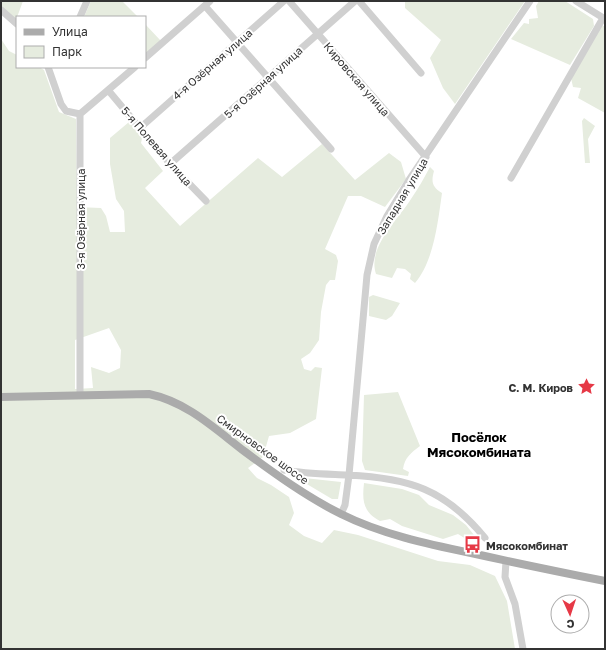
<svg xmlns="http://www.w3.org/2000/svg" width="606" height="650" font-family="'Golos Text',sans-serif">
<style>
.green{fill:#e6ecdf;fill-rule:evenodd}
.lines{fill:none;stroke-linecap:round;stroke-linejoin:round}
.minor{stroke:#d0d0d0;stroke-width:7}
.major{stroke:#ababab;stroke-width:8}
.labels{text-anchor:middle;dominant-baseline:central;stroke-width:4;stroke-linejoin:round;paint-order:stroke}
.street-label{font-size:11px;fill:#333;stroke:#fff}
.poi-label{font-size:11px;font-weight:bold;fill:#333;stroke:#fff;text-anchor:end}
.quarter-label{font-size:13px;font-weight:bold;fill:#000;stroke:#fff}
</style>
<rect width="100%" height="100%" fill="#fff"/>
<!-- green -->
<path class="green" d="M 1,1 L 23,1 L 16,20 L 1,6 Z
M 91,1 L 122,1 L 138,17 L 84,17 Z
M 405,1 L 525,1 L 455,104 L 443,88 L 430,58 L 441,40 L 405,8 Z
M 539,1 L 565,1 L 593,19 L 594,26 L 570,65 L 511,39 L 524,23 L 529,24 L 529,19 L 538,18 L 536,6 Z
M 145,24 L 161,41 L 145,55 Z
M 602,25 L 605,27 L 605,113 L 578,98 L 581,88 L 573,87 L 571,78 Z
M 1,39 L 9,51 L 17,55 L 17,67 L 39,67 L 44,70 L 59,112 L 76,119 L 77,207 L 101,208 L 106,216 L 110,232 L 125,232 L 124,211 L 116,199 L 110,164 L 110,138 L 129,122 L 143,134 L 141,143 L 163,171 L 145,188 L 180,226 L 258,158 L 282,177 L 322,144 L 355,180 L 389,153 L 401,162 L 406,179 L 385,207 L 361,196 L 348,196 L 325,249 L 336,255 L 338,261 L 335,280 L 330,280 L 326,285 L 321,312 L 319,340 L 310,353 L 301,359 L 304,369 L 311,371 L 315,367 L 322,368 L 316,419 L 290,433 L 269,436 L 263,457 L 248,468 L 257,478 L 271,485 L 289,497 L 294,513 L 289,525 L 304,536 L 322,543 L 334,530 L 358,535 L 438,561 L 470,565 L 495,576 L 507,601 L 515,649 L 1,649 ZM 109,328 L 121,350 L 120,368 L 109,373 L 91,367 L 93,388 L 75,389 L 75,340 Z
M 584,118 L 595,126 L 588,139 L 590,163 L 585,163 L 582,121 Z
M 430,167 L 434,171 C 431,182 432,187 442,193 C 438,221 434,261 415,283 L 410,279 L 411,274 L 405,269 L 397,268 L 392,278 L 376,274 C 367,247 398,220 411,199 C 418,189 424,178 430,167 Z
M 373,295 L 400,303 L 392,316 L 386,320 L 369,316 L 369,297 Z
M 398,392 L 420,446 C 411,453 405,457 403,469 L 409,472 L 408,476 L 365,470 L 362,461 L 364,395 Z
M 295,477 L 341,482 L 338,499 L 332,499 Z
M 364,483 L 402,489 L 419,495 L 429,505 L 453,515 L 466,525 L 474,535 L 473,538 L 466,539 L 458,534 L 443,539 L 402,526 L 390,519 L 380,521 C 363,512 362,501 364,483 Z"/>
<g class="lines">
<!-- minor -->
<path class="minor" d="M 289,1 L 426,157
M 359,1 L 421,73
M 576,1 L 605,19
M 205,6 L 331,149
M 1,10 L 17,24
M 80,17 L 87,1
M 145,58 L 210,1
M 48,67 L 61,104 L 66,111 L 80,114
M 108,90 L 170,164 L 206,201
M 140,128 L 284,1
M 170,164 L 355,1
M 511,178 L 603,18
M 80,395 L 80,114 L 135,67
M 284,470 C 305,474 326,474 348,475 C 409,478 445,489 485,538
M 341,514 L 345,505 L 349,475 L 367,275 L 374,244 L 387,216 L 409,180 L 530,1
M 506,561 L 505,577 L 515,604 L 523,649"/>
<!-- major -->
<path class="major" d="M 1,397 L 149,394 C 187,402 214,428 244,451 C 275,474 307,497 341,514 C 381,534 427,544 471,553 C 516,563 560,572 605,581"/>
</g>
<!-- icons -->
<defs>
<symbol id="sight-bare" viewBox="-9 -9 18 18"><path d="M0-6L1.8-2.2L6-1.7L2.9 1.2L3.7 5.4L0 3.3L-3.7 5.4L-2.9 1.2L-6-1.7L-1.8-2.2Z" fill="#e63946" stroke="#fff" stroke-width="2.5" paint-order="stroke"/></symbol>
<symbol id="bus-bare" viewBox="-9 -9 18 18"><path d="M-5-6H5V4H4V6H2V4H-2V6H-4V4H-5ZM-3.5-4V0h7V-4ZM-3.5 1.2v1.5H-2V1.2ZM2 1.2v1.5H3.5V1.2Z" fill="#e63946" stroke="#fff" stroke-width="2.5" paint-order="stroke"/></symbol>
</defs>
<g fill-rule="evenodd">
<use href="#sight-bare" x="574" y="374" width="25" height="25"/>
<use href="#bus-bare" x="460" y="532" width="25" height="25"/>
</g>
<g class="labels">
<!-- street labels -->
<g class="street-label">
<text transform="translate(212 64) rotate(-41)">4-я Озёрная улица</text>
<text transform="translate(357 79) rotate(49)">Кировская улица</text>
<text transform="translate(263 82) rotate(-42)">5-я Озёрная улица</text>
<text transform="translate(157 146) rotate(49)">5-я Полевая улица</text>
<text transform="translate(402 196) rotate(-59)">Западная улица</text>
<text transform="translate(80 219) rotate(-90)">3-я Озёрная улица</text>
<text transform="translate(263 449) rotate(36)">Смирновское шоссе</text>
</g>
<!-- poi labels -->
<g class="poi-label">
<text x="573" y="387">С. М. Киров</text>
<text x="486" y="545" text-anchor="start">Мясокомбинат</text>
</g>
<!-- quarter labels -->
<g class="quarter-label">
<text x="479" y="437">Посёлок<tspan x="479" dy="15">Мясокомбината</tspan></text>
</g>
</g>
<!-- border -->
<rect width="606" height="650" fill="none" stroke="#333333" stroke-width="4"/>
<!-- legend -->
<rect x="16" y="16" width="130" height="52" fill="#ffffff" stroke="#adadad"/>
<rect x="24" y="29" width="20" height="6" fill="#ababab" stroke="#adadad"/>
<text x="52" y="36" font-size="12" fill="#333333">Улица</text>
<rect x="24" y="46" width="20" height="12" fill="#e6ecdf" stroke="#adadad"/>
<text x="52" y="56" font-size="12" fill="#333333">Парк</text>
<!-- north arrow -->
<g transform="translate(570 614) rotate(177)"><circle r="19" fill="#ffffff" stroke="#adadad"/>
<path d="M0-3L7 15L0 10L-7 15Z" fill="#e63946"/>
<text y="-6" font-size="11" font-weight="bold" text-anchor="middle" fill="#333333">С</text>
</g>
</svg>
